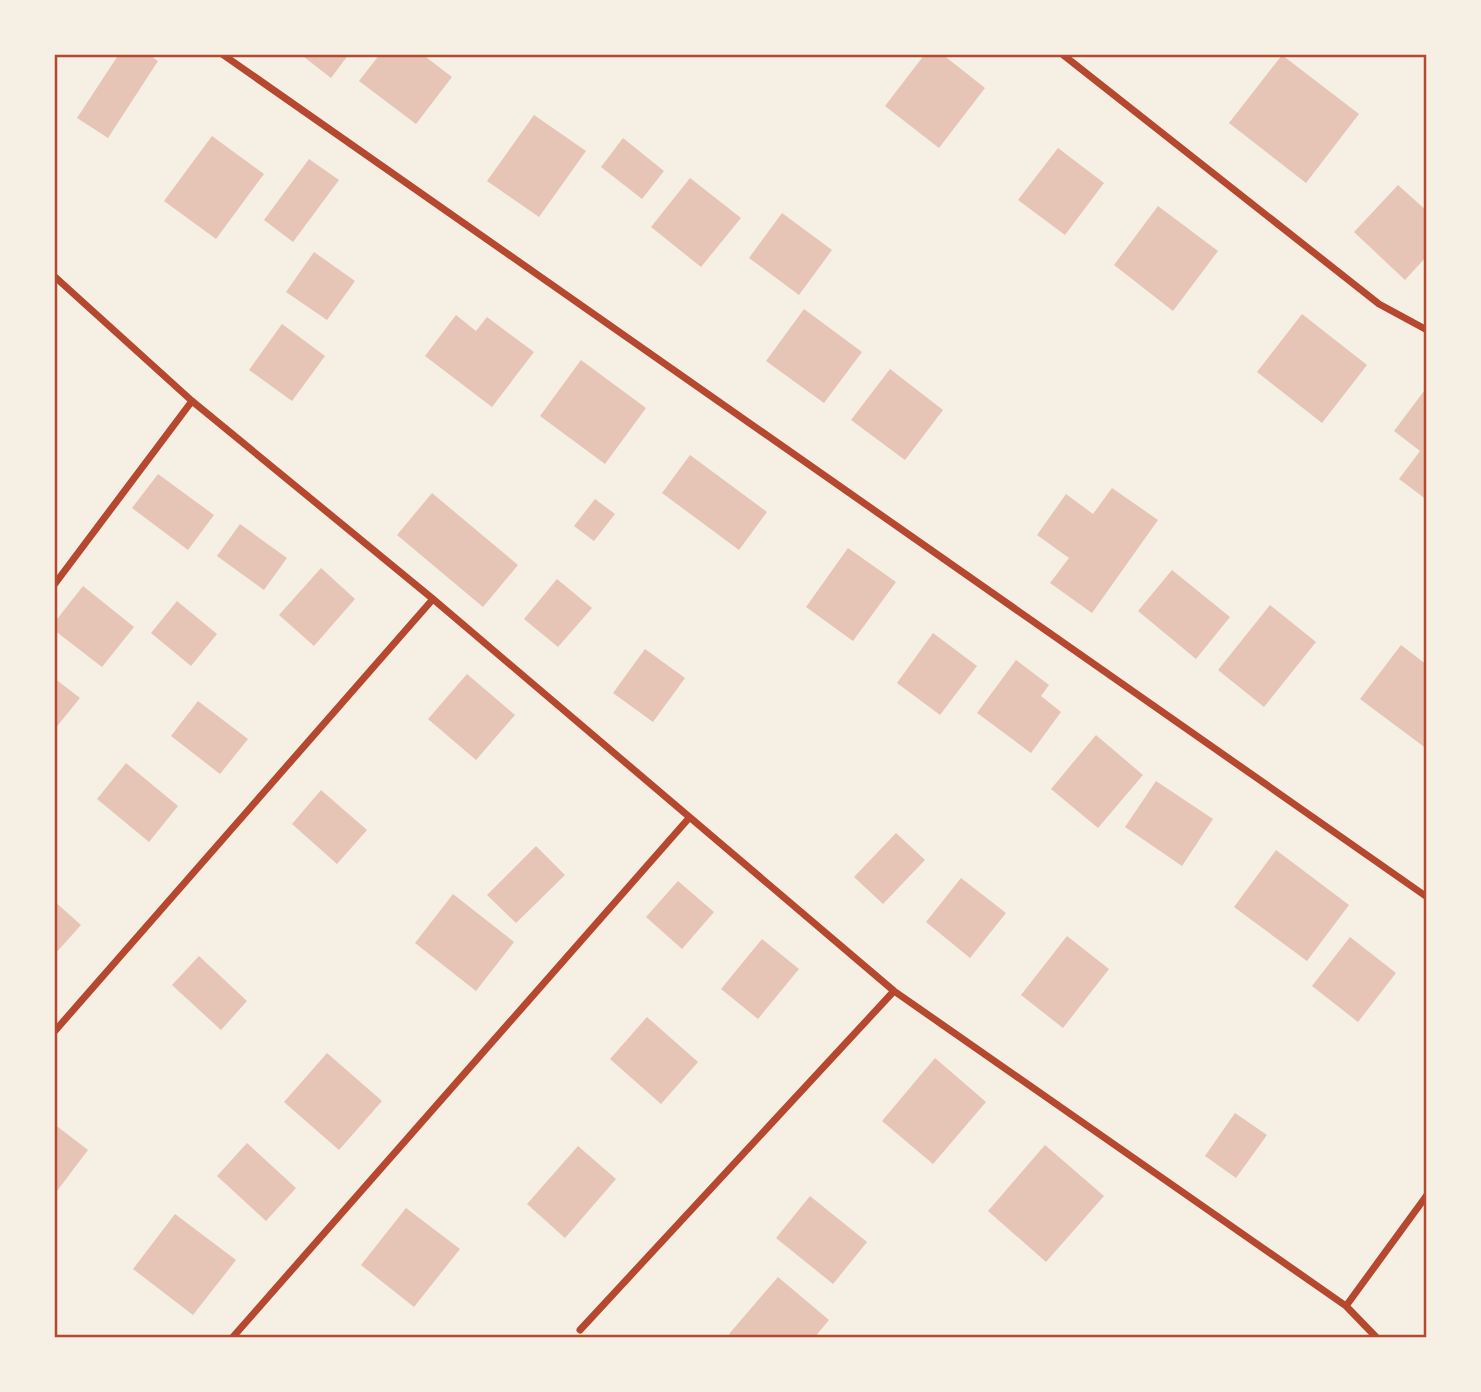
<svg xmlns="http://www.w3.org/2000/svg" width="1481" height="1392" font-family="Inter,sans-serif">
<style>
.building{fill:#e6c5b7}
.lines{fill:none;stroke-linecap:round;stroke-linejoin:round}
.minor{stroke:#b5482f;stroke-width:7}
.neatline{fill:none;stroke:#b5482f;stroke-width:2.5}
</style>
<rect width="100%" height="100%" fill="#f6efe4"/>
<!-- building -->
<path class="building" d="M 119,54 L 148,54 L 158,61 L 108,138 L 77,118 Z
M 306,54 L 349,54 L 331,78 L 304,57 Z
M 380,54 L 422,54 L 452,77 L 416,124 L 359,81 Z
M 925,54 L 942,54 L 985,88 L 939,148 L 885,106 Z
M 1282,55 L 1359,114 L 1306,183 L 1229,123 Z
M 534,115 L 586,151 L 539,217 L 487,181 Z
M 212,136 L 264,174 L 216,239 L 164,201 Z
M 623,138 L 664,171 L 642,199 L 601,167 Z
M 1058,148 L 1104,183 L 1065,235 L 1018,200 Z
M 309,159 L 339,180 L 293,242 L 264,220 Z
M 690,178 L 741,218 L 701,267 L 651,227 Z
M 1398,185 L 1427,211 L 1427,256 L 1405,280 L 1354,232 Z
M 1158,206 L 1218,251 L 1173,311 L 1114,265 Z
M 782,213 L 832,250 L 799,295 L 749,258 Z
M 314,252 L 355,281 L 327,320 L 286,292 Z
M 804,309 L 862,352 L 824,403 L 766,361 Z
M 1302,314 L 1367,365 L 1322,423 L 1257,372 Z
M 456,315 L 476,331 L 487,317 L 534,352 L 492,407 L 425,356 Z
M 282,324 L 325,356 L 292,401 L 249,370 Z
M 581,360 L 646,408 L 605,464 L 540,416 Z
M 890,369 L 943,410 L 905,460 L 851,420 Z
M 1427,387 L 1427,500 L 1399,479 L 1420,451 L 1394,431 Z
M 690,455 L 767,512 L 739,550 L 662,493 Z
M 158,474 L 214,515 L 188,550 L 132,508 Z
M 1112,488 L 1158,520 L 1092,613 L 1050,583 L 1069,558 L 1037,535 L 1066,494 L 1093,514 Z
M 432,493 L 518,565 L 483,607 L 397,535 Z
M 595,499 L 615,514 L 594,541 L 574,526 Z
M 240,524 L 287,558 L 264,590 L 217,556 Z
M 848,548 L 896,582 L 853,641 L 806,607 Z
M 321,568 L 355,599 L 314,646 L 279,615 Z
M 1172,570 L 1230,617 L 1196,659 L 1138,611 Z
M 557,579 L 592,608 L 558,647 L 524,619 Z
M 83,586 L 134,627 L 102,667 L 54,630 L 54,623 Z
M 177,601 L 217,634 L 191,666 L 151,633 Z
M 1270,605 L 1316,642 L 1264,707 L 1218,670 Z
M 933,633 L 977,666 L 940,715 L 897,683 Z
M 1401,645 L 1427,665 L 1427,749 L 1360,699 Z
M 645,649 L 685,678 L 653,722 L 613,693 Z
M 1016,660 L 1049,685 L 1041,696 L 1061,712 L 1031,753 L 977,713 Z
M 467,674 L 515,715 L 476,760 L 428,719 Z
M 54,678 L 80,698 L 54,730 Z
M 198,701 L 248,739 L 220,774 L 171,736 Z
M 1096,735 L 1143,775 L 1098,828 L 1051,789 Z
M 126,763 L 178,806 L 149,842 L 97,799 Z
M 1156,781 L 1213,819 L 1182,866 L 1125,827 Z
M 321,790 L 367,830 L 337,864 L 292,824 Z
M 896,833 L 925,860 L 883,904 L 854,877 Z
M 536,846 L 565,875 L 516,923 L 487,895 Z
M 1276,850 L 1349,905 L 1307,961 L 1234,907 Z
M 961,878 L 1006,913 L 970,958 L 926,922 Z
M 678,881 L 714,912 L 682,949 L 646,917 Z
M 453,894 L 514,942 L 476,991 L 415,943 Z
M 54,901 L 81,925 L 54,955 Z
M 1067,936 L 1109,969 L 1063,1028 L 1021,995 Z
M 1350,937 L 1396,973 L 1358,1022 L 1312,986 Z
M 762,939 L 799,969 L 758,1019 L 721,989 Z
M 199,956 L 247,1001 L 221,1030 L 172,985 Z
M 647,1017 L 698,1062 L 661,1104 L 610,1059 Z
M 327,1053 L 382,1101 L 339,1150 L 284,1102 Z
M 935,1058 L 986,1102 L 933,1164 L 882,1121 Z
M 1235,1113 L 1267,1135 L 1236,1178 L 1205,1156 Z
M 54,1124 L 88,1150 L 54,1195 Z
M 247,1143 L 296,1188 L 266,1221 L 217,1176 Z
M 1045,1145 L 1104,1196 L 1046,1262 L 988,1211 Z
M 578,1146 L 616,1179 L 565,1238 L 527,1204 Z
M 810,1196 L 867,1242 L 833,1284 L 776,1238 Z
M 406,1208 L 460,1249 L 414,1307 L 361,1265 Z
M 175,1214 L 236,1260 L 193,1315 L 133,1269 Z
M 778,1277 L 829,1320 L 814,1338 L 733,1338 L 729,1334 Z"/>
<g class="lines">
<!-- minor -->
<path class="minor" d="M 222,54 L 1427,897
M 1062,54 L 1379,304 L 1427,330
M 54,276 L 192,401 L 433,599 L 894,991 L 1346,1306 L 1377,1338
M 54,585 L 192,401
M 54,1032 L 433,599
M 1346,1306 L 1427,1195
M 580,1330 L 894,991
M 232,1338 L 689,818"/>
</g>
<!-- border -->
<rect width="1481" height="1392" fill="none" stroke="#f6efe4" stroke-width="112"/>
<rect x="56" y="56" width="1369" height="1280" class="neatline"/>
</svg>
